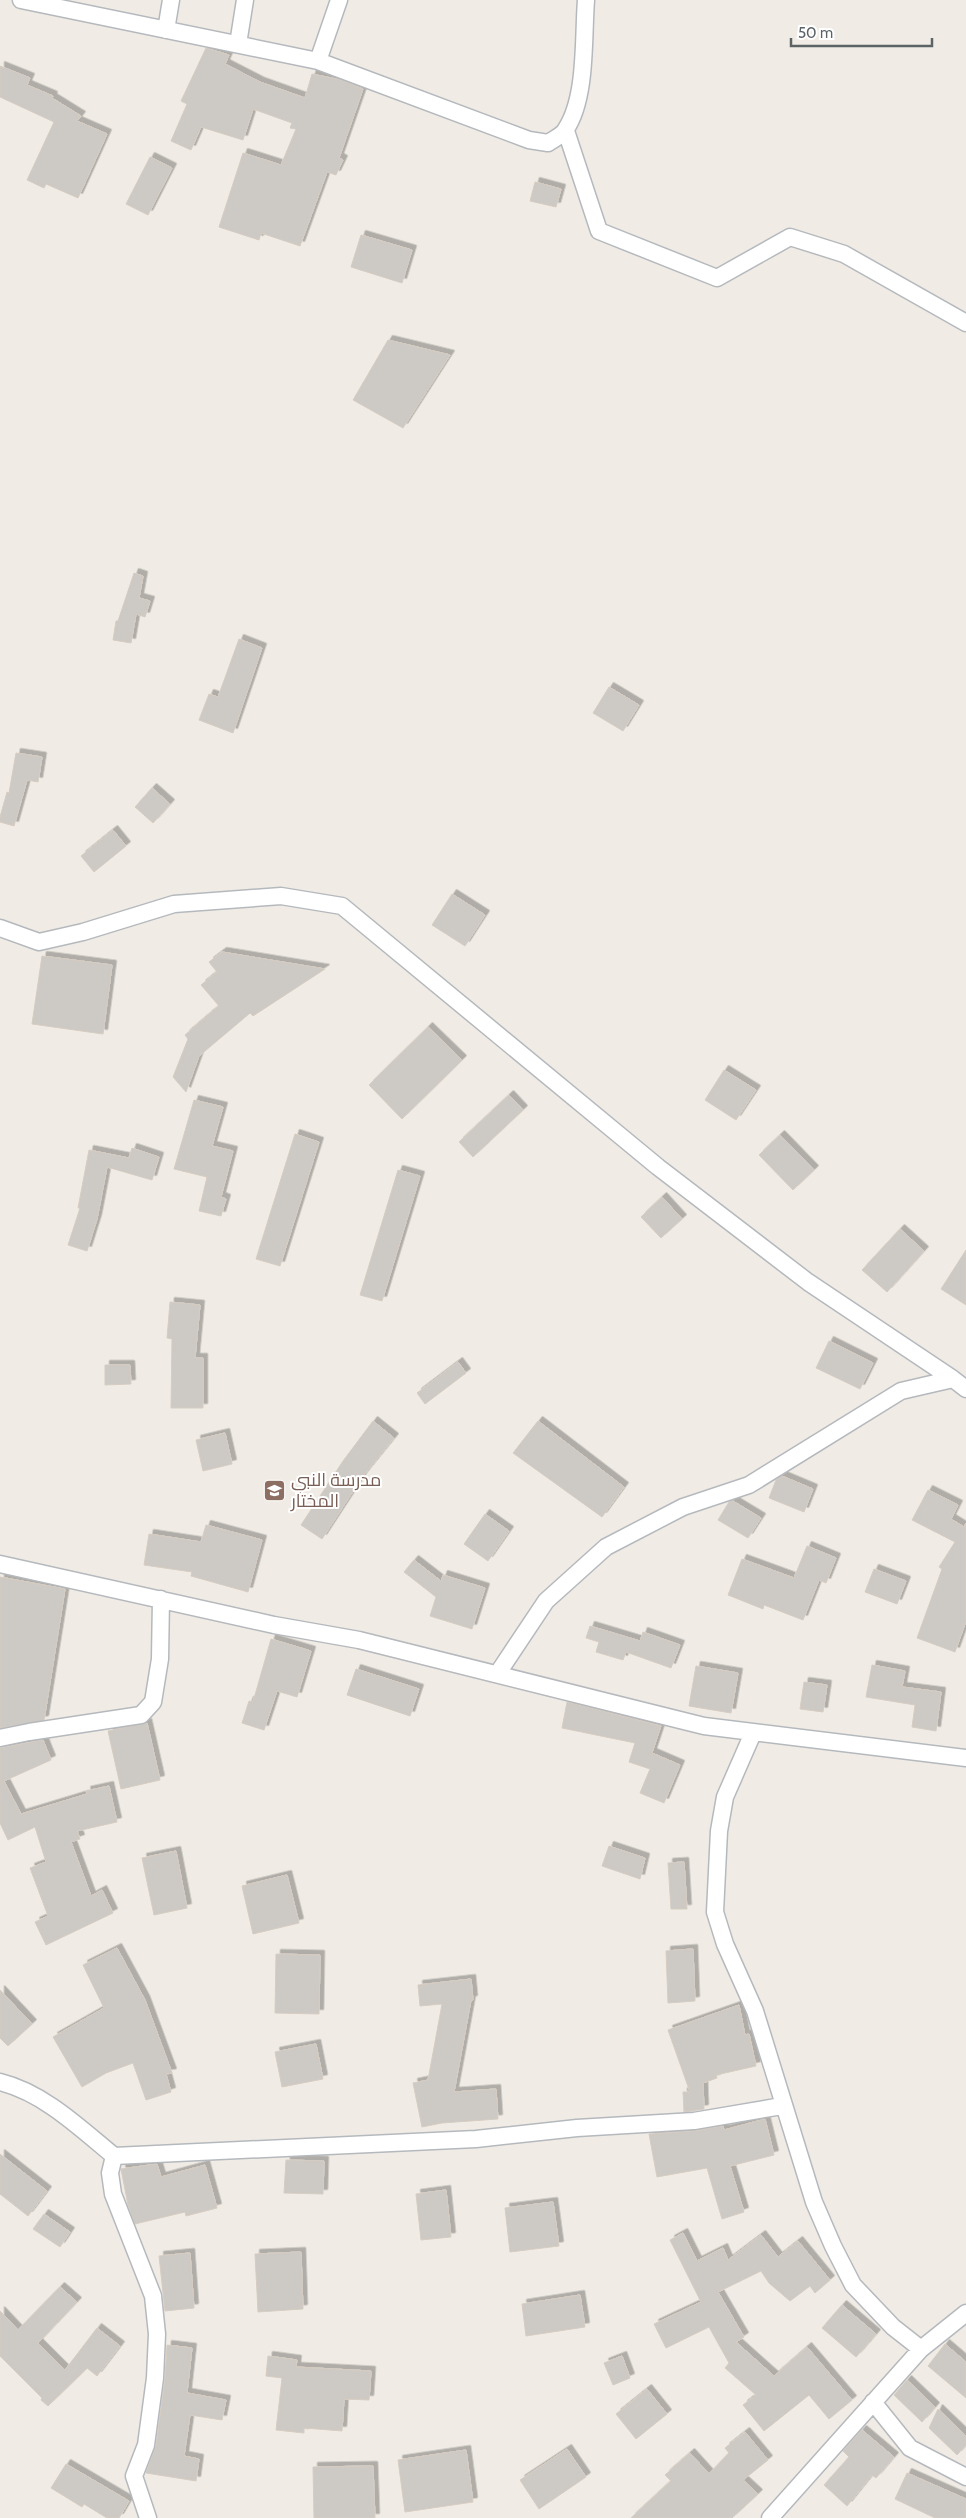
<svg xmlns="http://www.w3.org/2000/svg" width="966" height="2518" font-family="Cabin,Cairo,sans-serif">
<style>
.building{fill:#cdc9c4;stroke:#d6ccc2;filter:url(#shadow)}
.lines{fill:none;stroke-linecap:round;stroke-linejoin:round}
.street-casing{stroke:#b5b9bd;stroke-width:19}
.street{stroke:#fff;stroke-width:16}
.labels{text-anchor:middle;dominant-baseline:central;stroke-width:4;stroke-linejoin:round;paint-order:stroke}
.education-label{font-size:18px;fill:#785e54;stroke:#fff;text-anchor:start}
</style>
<defs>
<filter id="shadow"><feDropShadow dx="4.5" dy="-4.5" stdDeviation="0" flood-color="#0004"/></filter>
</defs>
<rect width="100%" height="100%" fill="#f0ece5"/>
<!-- building -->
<path class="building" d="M 206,48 L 229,55 L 225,64 L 260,82 L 305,98 L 312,74 L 341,80 L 363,89 L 339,158 L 343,160 L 336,175 L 327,172 L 300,246 L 261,233 L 259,240 L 219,227 L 243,153 L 281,165 L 296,129 L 290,128 L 292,123 L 253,109 L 243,140 L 201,127 L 191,150 L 171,141 L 187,104 L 181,101 Z
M 0,66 L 30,78 L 27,85 L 53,96 L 52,98 L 81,116 L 77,121 L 107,134 L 78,198 L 46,184 L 44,188 L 27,180 L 54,122 L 0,97 Z
M 150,157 L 172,168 L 148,215 L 126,204 Z
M 535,182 L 561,189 L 556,207 L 530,201 Z
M 361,235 L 412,250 L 402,283 L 351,267 Z
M 388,340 L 450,355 L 403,428 L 353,400 Z
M 134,573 L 143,576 L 139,598 L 150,601 L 145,617 L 136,614 L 131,643 L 113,640 L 116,621 L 118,621 Z
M 239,639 L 262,648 L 233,733 L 199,720 L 209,694 L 218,697 Z
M 609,687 L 639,705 L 623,731 L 593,713 Z
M 16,753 L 42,757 L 38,782 L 27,780 L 14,826 L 0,822 L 0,817 L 7,792 L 9,793 Z
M 152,788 L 170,804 L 153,823 L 135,807 Z
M 113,830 L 126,846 L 94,872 L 81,856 Z
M 452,894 L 485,915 L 465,946 L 432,925 Z
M 222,952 L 325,969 L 253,1016 L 250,1013 L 199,1056 L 186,1092 L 173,1077 L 188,1039 L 185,1035 L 219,1006 L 201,985 L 217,972 L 209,962 Z
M 42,956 L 112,965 L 103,1034 L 32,1024 Z
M 428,1027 L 462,1060 L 402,1119 L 369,1085 Z
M 724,1070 L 756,1090 L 736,1120 L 705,1100 Z
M 509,1095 L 523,1110 L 473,1157 L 459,1142 Z
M 194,1100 L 223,1107 L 212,1146 L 233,1151 L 221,1197 L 226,1199 L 221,1216 L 199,1211 L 207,1177 L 174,1169 Z
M 295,1134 L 319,1142 L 280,1266 L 256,1259 Z
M 780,1135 L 814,1170 L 793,1190 L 759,1155 Z
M 132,1148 L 159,1157 L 152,1180 L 107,1167 L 97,1219 L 87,1251 L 68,1245 L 80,1208 L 78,1208 L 89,1150 L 129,1158 Z
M 398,1170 L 420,1176 L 382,1301 L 360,1295 Z
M 662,1197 L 682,1219 L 661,1238 L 641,1217 Z
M 900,1229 L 924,1251 L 887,1292 L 862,1270 Z
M 966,1250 L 966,1305 L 941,1289 Z
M 170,1302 L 200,1305 L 195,1358 L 203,1358 L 203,1408 L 171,1408 L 172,1339 L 167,1338 Z
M 829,1341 L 873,1363 L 860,1389 L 816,1368 Z
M 458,1362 L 466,1373 L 425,1404 L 417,1393 Z
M 105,1365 L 130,1365 L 131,1384 L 105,1385 Z
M 373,1421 L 394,1438 L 363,1476 L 322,1539 L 301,1525 L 343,1461 Z
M 538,1421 L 624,1487 L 602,1517 L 513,1453 Z
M 225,1433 L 232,1464 L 203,1471 L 196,1440 Z
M 782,1476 L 813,1489 L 804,1512 L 769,1498 L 776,1480 Z
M 928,1490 L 958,1505 L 951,1519 L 964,1527 L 966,1523 L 966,1621 L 955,1652 L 917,1638 L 942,1569 L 939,1567 L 955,1542 L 912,1520 Z
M 733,1501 L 761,1518 L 748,1538 L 718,1520 L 729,1502 Z
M 485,1514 L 509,1531 L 488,1561 L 464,1544 Z
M 206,1525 L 262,1540 L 248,1592 L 191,1576 L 192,1572 L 144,1565 L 149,1534 L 201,1542 Z
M 807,1546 L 836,1558 L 826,1583 L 819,1580 L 803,1620 L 764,1605 L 763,1609 L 728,1595 L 742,1559 L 794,1578 Z
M 414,1560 L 441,1581 L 443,1575 L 485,1588 L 472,1629 L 430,1616 L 436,1597 L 404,1572 Z
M 874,1569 L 906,1581 L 897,1604 L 865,1592 Z
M 0,1577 L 65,1589 L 44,1720 L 0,1728 Z
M 590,1626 L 640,1641 L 643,1632 L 680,1645 L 671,1668 L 626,1652 L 623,1660 L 596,1652 L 599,1642 L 586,1638 Z
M 271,1639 L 311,1651 L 297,1697 L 277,1691 L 264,1730 L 242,1723 L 249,1701 L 253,1702 Z
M 872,1665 L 905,1671 L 902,1687 L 941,1692 L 936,1731 L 912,1727 L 915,1705 L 866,1697 Z
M 696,1666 L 738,1673 L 731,1713 L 689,1706 Z
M 356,1669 L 419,1689 L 410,1716 L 347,1695 Z
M 804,1682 L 827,1685 L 823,1712 L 800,1709 Z
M 567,1702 L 661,1726 L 652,1753 L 680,1765 L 664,1803 L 640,1793 L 650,1769 L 629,1762 L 635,1743 L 562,1728 Z
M 147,1723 L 160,1780 L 121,1789 L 108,1731 Z
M 43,1740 L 51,1760 L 4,1781 L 21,1814 L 87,1794 L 86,1791 L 109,1786 L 117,1822 L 77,1831 L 80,1839 L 71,1842 L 91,1896 L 102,1890 L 113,1913 L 46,1945 L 35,1922 L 48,1916 L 30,1868 L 46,1862 L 35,1827 L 8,1840 L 0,1823 L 0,1748 Z
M 609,1846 L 645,1858 L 640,1879 L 602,1866 Z
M 176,1851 L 187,1908 L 154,1915 L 142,1858 Z
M 684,1862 L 687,1909 L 671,1909 L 668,1863 Z
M 287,1875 L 299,1923 L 253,1934 L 242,1886 Z
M 117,1948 L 145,2000 L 172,2073 L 166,2074 L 171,2092 L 146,2100 L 133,2063 L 106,2073 L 82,2087 L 53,2037 L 104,2008 L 83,1965 Z
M 693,1949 L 695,2001 L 668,2003 L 666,1951 Z
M 276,1954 L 320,1955 L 319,2014 L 275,2013 Z
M 471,1979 L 473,2000 L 471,2000 L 454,2092 L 496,2089 L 498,2119 L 442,2123 L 422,2127 L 413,2083 L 428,2080 L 442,2004 L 420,2006 L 418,1985 Z
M 0,1990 L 32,2024 L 8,2046 L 0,2038 Z
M 739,2005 L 745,2035 L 749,2034 L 756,2066 L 716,2075 L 717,2078 L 703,2083 L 704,2109 L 684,2112 L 683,2092 L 690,2092 L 668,2030 Z
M 316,2044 L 323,2079 L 282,2087 L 275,2052 Z
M 765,2119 L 774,2155 L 730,2166 L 744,2212 L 722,2219 L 707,2168 L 657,2177 L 649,2134 L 695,2131 L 723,2126 L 724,2130 Z
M 0,2154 L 47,2191 L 28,2216 L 0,2194 Z
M 286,2160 L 324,2161 L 323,2194 L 284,2193 Z
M 157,2164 L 161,2177 L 205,2165 L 217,2208 L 186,2216 L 185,2212 L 135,2224 L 128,2205 L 121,2169 Z
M 446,2190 L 451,2237 L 421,2240 L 416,2194 Z
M 553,2202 L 559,2246 L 510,2252 L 505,2208 Z
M 44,2214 L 70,2232 L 60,2247 L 33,2229 Z
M 683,2233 L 697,2261 L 723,2248 L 728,2260 L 761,2235 L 778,2257 L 798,2241 L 830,2280 L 815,2293 L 810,2286 L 790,2301 L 769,2283 L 761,2271 L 718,2292 L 744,2337 L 736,2342 L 774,2376 L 807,2347 L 852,2400 L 829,2419 L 809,2395 L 764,2431 L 743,2405 L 756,2395 L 725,2368 L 729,2363 L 709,2327 L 666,2348 L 654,2324 L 701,2302 L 670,2240 Z
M 301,2252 L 303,2309 L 258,2312 L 255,2254 Z
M 190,2253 L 194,2308 L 165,2311 L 159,2256 Z
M 60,2287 L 77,2302 L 38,2343 L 65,2370 L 97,2328 L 120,2346 L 97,2376 L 87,2368 L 48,2406 L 41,2400 L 42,2398 L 0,2356 L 0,2311 L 18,2330 Z
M 580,2295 L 585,2327 L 526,2336 L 522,2304 Z
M 842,2305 L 876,2334 L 856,2357 L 822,2328 Z
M 945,2344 L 966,2362 L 966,2398 L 928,2366 Z
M 167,2345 L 192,2348 L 187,2393 L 226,2400 L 222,2420 L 190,2415 L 184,2456 L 199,2459 L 196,2481 L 146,2473 L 156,2446 L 165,2379 Z
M 268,2356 L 297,2360 L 296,2367 L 371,2371 L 369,2400 L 344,2399 L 342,2431 L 304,2428 L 304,2433 L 276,2430 L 282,2378 L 266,2376 Z
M 622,2356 L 630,2378 L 613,2385 L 604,2363 Z
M 907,2380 L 935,2407 L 922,2422 L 894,2395 Z
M 647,2389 L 667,2414 L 636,2439 L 616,2414 Z
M 938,2409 L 966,2436 L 966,2445 L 957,2455 L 929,2428 Z
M 862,2430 L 894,2457 L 876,2478 L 872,2475 L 847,2506 L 824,2485 L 849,2457 L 843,2451 Z
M 745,2432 L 768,2460 L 743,2480 L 758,2494 L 732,2518 L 631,2518 L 671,2481 L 665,2475 L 690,2453 L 709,2474 L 729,2453 L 725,2448 Z
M 567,2449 L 586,2477 L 539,2509 L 520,2480 Z
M 466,2450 L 473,2502 L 405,2512 L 398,2460 Z
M 66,2464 L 129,2501 L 119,2518 L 107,2518 L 84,2504 L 82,2507 L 51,2488 Z
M 373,2466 L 375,2518 L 314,2518 L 313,2467 Z
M 907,2473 L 966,2499 L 966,2518 L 935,2518 L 895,2499 Z"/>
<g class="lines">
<defs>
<path id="street" d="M 21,0 L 318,61 L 529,140 L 548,143 C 554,139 563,135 566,129 C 587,97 583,38 586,0
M 166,30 L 171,0
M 238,44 L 245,0
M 318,61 L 339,0
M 566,131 L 599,231 L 717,278 L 790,237 L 844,254 L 966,323
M 0,928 L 39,942 L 83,932 L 174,904 L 281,896 L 342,906 L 658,1167 L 808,1282 L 953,1379
M 0,1564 L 274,1625 L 359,1640 L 704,1726 L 966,1758
M 498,1673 L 546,1601 L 606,1547 L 683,1507 L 749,1485 L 901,1391 L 953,1379 L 966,1389
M 753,1733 L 725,1797 L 719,1831 L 715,1912 L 725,1944 L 755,2011 L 814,2202 L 833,2246 L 853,2285 L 893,2327 L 921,2349
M 0,1738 L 29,1732 L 141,1715 L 153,1702 L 160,1659 L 161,1599
M 0,2082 C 44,2093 80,2128 114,2156
M 873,2402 L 910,2448 L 966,2477
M 148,2518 L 134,2476 L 146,2445 L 155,2378 L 157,2334 L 153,2296 L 113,2194 L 110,2173 L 114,2156 L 476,2139 L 577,2128 L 694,2121 L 782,2106
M 770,2518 L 921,2349 L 966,2313"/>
</defs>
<!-- street casing -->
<use href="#street" class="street-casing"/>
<!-- street -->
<use href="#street" class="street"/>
</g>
<!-- icons -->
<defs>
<symbol id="school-square" viewBox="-11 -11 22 22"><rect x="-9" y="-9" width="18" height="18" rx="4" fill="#8d6e63" stroke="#fff"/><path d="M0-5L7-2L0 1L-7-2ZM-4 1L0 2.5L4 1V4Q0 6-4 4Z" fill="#fff"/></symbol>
</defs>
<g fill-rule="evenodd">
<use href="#school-square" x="262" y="1478" width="25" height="25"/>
</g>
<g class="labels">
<!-- education labels -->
<g class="education-label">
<text x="291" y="1480">مدرسة النبي<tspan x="291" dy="21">المختار</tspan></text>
</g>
</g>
<!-- scale -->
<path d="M791 38v8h141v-8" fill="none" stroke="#5c6367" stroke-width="2.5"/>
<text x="798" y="38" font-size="15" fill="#5c6367" stroke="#ffffff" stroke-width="4" paint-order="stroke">50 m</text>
</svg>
